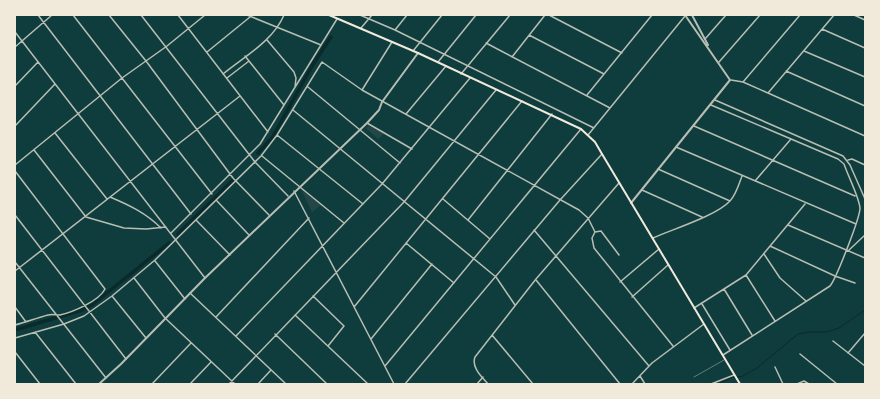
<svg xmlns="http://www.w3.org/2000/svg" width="880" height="399" font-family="'Playfair Display',serif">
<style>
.green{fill:#244646}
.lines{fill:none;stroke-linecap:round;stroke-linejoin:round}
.stream{stroke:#0a2a2b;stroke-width:1}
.canal{stroke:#0a2a2b;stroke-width:3.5}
.service{stroke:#b8beb3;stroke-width:0.5}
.minor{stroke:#b8beb3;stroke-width:1.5}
.tertiary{stroke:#b8beb3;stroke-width:2}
.secondary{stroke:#f1e9da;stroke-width:2}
</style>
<rect width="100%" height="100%" fill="#0f3d3e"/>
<!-- green -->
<path class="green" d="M 369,125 L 384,134 L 378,139 L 366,128 Z
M 301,189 L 321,205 L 312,212 Z"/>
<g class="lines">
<!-- stream -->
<path class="stream" d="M 718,384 L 731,378 L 743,376 L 757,368 L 798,334 L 810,332 L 827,332 L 839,328 L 865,310"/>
<!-- canal -->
<path class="canal" d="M 258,153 L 272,138 L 312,66 L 331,37
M 178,234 L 234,179
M 15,330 L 82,310 L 92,305 L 169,243"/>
<!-- service -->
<path class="service" d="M 694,377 L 724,360"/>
<!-- minor -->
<path class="minor" d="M 38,15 L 191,214
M 73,15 L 212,194
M 109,15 L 146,61 L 233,178 L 269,215
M 141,15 L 255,162 L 288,196
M 178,15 L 268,132
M 247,15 L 321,45
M 360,15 L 395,30 L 594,128
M 549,15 L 622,53
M 854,15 L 865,20
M 361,28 L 372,15
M 822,29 L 865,48
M 395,30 L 407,15
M 15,32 L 205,278
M 529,35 L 604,74
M 705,39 L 726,15
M 267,40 L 294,72 L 296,78 L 295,87
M 486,43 L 610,108
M 15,47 L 52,15
M 413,51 L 442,15
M 804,51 L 865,77
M 207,52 L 250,17
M 245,56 L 284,105
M 512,57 L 545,15
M 438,62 L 476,15
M 719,62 L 760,15
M 786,71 L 865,106
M 223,74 C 245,56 273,41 284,15
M 461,74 L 510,15
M 227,78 L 249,61
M 731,80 L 743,82 L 865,136
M 743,82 L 800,15
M 15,86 L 38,62
M 308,87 L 400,163
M 362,90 L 392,42
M 768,93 L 834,15
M 587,95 L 652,15
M 715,100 L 843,156 L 850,165 L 865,199
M 711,105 L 838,159 L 844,164 C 848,176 859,197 860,208 C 860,218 836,279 830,286 L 723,355
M 293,110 L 496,277 L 515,305
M 406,114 L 446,66
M 367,123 L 412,149
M 15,126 L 55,84
M 694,126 L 855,196
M 55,133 L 107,199
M 277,135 L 363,204
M 588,135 L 685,16
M 676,147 L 856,224
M 34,150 L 86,217 L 124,228 L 146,229 L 166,227
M 262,156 L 344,223
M 848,160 L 852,159 L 865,165
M 15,165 L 122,78 L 167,46 L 205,15
M 658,169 L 730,201
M 15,171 L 105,289 C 99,301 73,312 60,315 C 56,315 52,314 48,315 C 37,318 26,322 15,325
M 755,181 L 791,139
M 642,190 L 702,217
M 294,191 L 394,384
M 110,197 C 129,205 146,213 161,228
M 443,199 L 490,239
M 217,201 L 249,235
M 15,215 L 126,359
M 196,220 L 230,255
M 468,220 L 552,114
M 788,225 L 865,258
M 534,230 L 649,366
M 595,232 L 592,238 L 594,248 L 673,346
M 595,232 L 601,231 L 619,255
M 171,233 L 260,144 L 337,19
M 653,238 C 673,229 716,216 730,201 C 736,195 739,184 742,176
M 406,243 L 454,283
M 770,246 L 835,276 L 855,283
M 849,250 L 865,235
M 764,254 L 780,278 L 806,301
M 155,261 L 185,299
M 15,262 L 106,378
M 15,271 L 240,96
M 746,275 L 775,321
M 134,278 L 165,318 L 235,384
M 536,280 L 620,384
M 620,282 L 659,249
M 724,289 L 752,335
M 190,293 L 286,384
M 112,296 L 146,338
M 313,296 L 344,326 L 328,346
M 632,297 L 668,265
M 702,304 L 730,350
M 15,307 L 26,322
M 354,307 L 522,101
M 694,308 L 746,275 L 805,204
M 295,315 L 368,384
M 216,317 L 309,218
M 35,332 L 76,384
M 275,334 L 327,384
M 492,335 L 533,384
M 236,336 L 382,184 L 470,78
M 15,338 L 64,324 L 84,316 L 112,296 L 155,260 L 261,156 L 277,135 L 322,62 L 362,90 L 579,210 L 588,218 L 595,232
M 371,339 L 432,264
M 833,341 L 865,366
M 15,352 L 40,384
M 848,353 L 865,333
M 800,354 L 837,384
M 385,366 L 581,129
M 775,367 L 783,384
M 640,376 L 645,384
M 152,384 L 191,343
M 190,384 L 211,362
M 229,384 L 404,202 L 496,90
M 258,384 L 271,370
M 405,384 L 560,200 L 602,154
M 477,384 L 483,377
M 488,384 C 482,377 471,367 475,357 L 536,279 L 619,183
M 632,384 L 652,363 L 704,324
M 711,384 L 734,375
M 797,384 L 804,381 L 809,384"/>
<!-- tertiary -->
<path class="tertiary" d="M 692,15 L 708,45
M 631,203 L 730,80 L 685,15
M 99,384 L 121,364 L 205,278 L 367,123 L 379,110 L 382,102 L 418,53"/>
<!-- secondary -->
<path class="secondary" d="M 329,15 L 418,53 L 581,129 L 595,142 L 602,154 L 740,384"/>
</g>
<!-- border -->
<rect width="880" height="399" fill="none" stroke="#f1e9da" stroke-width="32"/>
</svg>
